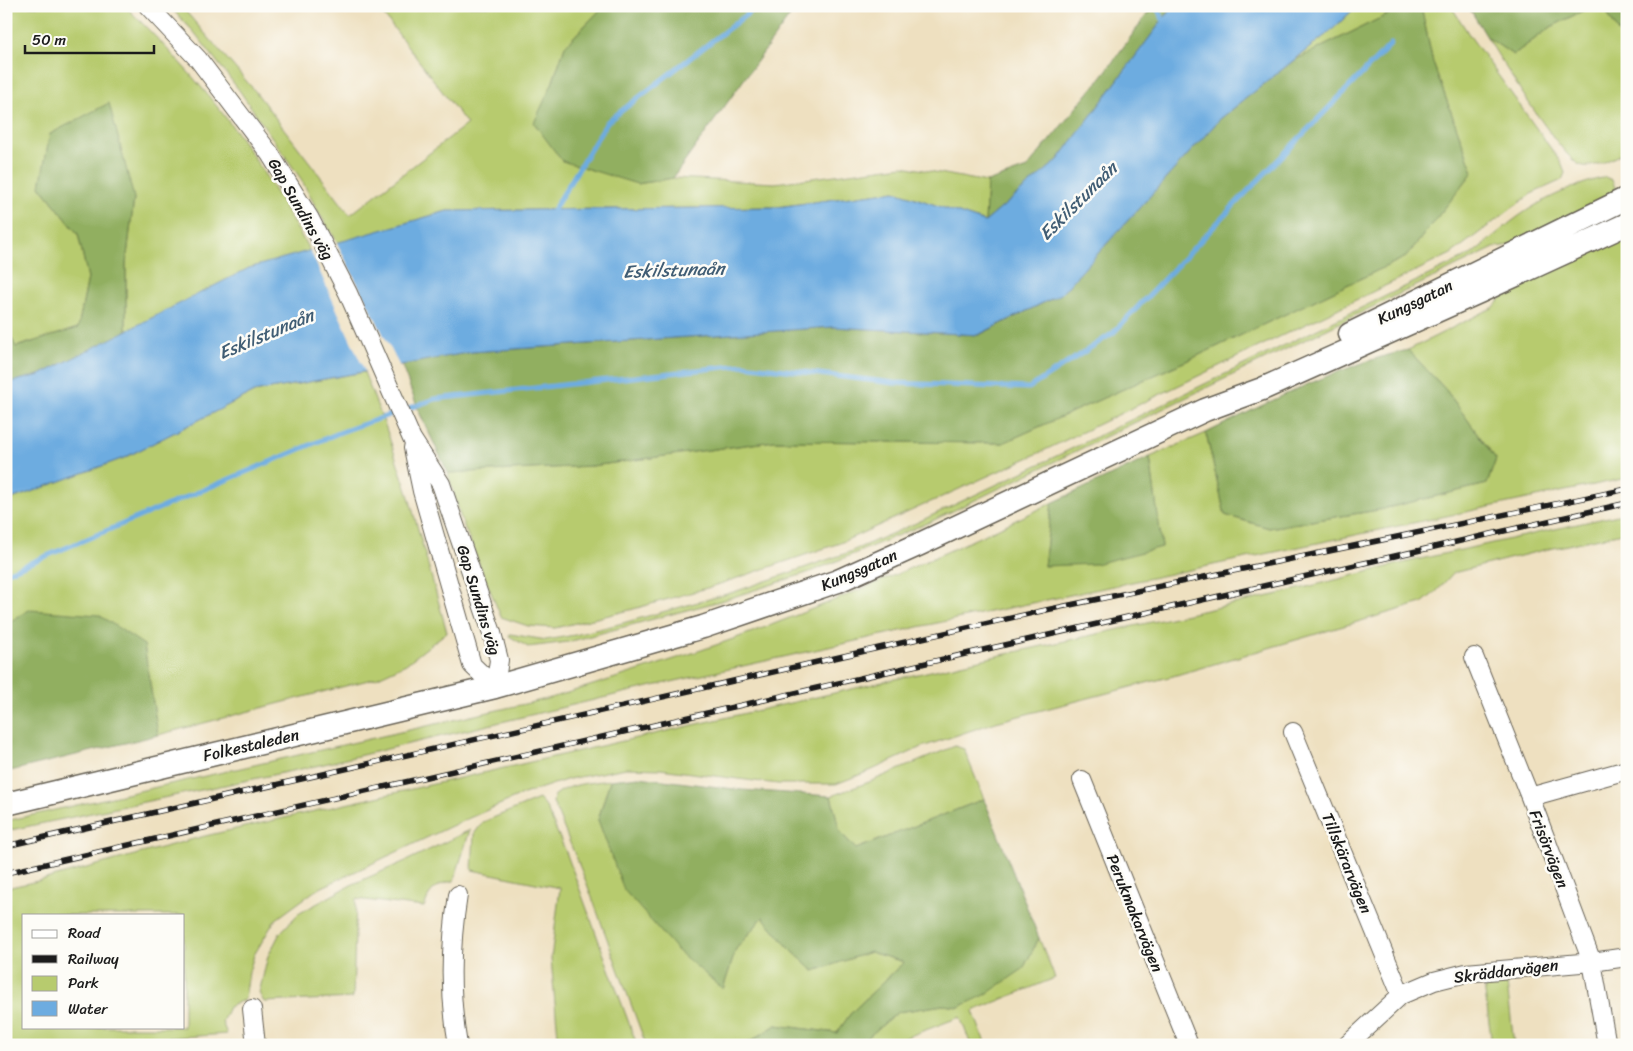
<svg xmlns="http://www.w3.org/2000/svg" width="1633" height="1051" font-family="Sriracha,sans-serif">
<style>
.green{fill:#b7cb6e;stroke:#6a7445;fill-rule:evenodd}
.forest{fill:#91af61;stroke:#56663e}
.water{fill:#6dace0;stroke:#44647e}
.pier{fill:#eee0c0}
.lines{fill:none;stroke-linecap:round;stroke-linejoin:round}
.stream{stroke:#6dace0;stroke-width:5}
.minor-casing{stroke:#666155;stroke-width:20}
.major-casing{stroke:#666155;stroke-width:25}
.minor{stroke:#fff;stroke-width:18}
.major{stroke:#fff;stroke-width:22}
.rail-casing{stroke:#1c1c1c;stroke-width:5.5}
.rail{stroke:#fdfcf7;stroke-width:4;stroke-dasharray:11;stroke-linecap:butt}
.labels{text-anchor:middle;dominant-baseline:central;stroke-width:5;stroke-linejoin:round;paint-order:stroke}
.street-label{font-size:16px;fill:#1c1c1c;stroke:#fdfcf7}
.water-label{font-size:18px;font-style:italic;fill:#405d74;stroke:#fdfcf7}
</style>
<rect width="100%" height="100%" fill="#fdfcf7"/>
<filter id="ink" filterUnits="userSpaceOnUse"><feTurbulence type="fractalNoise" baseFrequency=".02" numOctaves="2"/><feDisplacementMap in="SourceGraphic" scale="10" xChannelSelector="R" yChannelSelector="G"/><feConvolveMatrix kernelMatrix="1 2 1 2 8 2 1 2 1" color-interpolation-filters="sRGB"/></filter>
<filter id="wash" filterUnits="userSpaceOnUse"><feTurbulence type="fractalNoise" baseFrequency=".0096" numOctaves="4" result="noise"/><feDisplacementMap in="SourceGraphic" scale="20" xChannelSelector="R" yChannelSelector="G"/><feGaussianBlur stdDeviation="1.12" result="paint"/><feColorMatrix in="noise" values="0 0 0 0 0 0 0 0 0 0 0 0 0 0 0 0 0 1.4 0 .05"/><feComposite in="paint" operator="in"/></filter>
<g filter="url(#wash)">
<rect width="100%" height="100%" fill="#eee0c0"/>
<!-- green -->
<path class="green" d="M 6,6 L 125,6 C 171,51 216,100 251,153 C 272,185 291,218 310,251 L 249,268 L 126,332 L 126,264 L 134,198 L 40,186 L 78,234 L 88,278 L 78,328 L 15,347 L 6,326 Z
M 169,6 L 181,6 L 255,91 L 350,215 L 467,124 L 377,6 L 604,6 L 565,46 L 552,84 L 637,184 L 673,178 L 775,183 L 903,166 L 987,182 L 985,222 L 895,191 L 777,207 L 447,211 L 338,243 L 319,213 L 301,179 L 239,90 L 194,32 Z
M 1357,6 L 1405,6 L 1293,61 L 1333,29 Z
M 1421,6 L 1451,6 L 1470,36 L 1562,164 L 1565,173 L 1562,180 L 1531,194 L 1451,254 L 1041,452 L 840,543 L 714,586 L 630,610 L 555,628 L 528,626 L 501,617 L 461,519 L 448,473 L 592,466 L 774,441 L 1003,443 L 1195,357 L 1406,257 L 1473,172 L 1433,63 Z
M 1592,6 L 1603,6 L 1627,47 L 1627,151 C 1614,157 1594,170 1580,165 C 1561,157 1500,59 1487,37 L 1513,55 L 1551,27 Z
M 1605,177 L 1612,180 L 1616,190 L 1615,195 L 1512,245 L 1496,247 L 932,521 L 813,571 L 724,600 L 568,642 L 528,647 L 509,636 L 510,634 L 546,640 L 575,635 L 623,623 L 734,592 L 847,553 L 914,524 L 1069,450 L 1472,254 C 1492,238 1513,218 1536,205 C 1557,193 1582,183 1605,177 Z
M 1627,233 L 1627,478 L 923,626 L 653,686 L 320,765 L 6,831 L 6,821 L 551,698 C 635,672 720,646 802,613 C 887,580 970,542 1052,503 L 1044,566 L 1162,547 L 1150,457 L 1206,433 L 1225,515 L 1269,528 L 1378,510 L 1487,484 L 1496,459 L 1446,390 L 1408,350 L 1494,307 L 1513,284 Z
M 364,372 L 386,428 L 409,497 L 447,632 L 406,664 L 376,678 L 158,735 L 144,645 L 29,610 L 6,624 L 6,501 L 124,458 L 254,392 Z
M 1627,513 L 1627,532 L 1540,551 L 1453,573 L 1437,591 L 1422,603 L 1173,676 L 996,722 L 922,747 L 872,770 L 836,784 L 778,784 L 660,769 L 626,768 L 569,779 L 524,794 L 458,823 L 316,890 L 275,920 L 254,955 L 249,972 L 245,999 L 229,1007 L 222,1022 L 227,1034 L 152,1039 L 153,1045 L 6,1045 L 6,888 L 38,881 L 205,836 L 997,656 L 1279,594 L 1407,562 ZM 24,915 L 184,915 L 184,1027 L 24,1027 Z
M 955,746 L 964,749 L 984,799 L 856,849 L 840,832 L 831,796 L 869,782 Z
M 610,780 L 598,820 L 723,989 L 736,949 L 763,917 L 790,949 L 814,971 L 870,952 L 904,962 L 851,1013 L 837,1033 L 776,1025 L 745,1045 L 646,1045 L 587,884 L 553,802 L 554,796 C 569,783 591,783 610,780 Z
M 539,799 L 546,807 L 566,852 L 637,1045 L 560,1045 L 558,1036 L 551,959 L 560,888 L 472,870 L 474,834 L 483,822 Z
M 470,830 L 454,881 C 435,884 431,889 424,907 L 356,899 L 353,998 L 264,1002 L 259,993 L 268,956 L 280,933 L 298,914 L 351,885 L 408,860 Z
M 1039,938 L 1055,978 L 973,1011 L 986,1045 L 971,1045 L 960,1017 L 886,1045 L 861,1045 L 861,1043 L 898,1012 L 943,1005 L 959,1007 L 1023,969 Z
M 1507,983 L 1514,1045 L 1484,1045 L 1491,1037 L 1484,985 Z"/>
<!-- forest -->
<path class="forest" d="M 604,6 L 695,6 L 697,8 L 698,6 L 797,6 L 673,178 L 637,184 L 562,161 L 534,123 L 552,84 L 565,46 Z
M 1153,6 L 1173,6 L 1058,160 L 985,222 L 987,182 L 1027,168 L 1106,71 Z
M 1405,6 L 1421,6 L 1433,63 L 1473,172 L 1406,257 L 1195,357 L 1003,443 L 774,441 L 592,466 L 448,473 L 420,414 L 401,364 L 472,352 L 833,327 L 979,335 L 1061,294 L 1220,119 L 1293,61 Z
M 1468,6 L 1592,6 L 1551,27 L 1513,55 L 1487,37 Z
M 1603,6 L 1627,6 L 1627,47 Z
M 109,103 L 134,198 L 126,264 L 126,332 L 40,375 L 6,383 L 6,326 L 16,347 L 78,328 L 88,278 L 78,234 L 40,186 L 50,134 Z
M 1408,350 L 1446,390 L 1496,459 L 1487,484 L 1378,510 L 1269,528 L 1225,515 L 1206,433 C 1271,401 1338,366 1408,350 Z
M 1150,457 L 1162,547 L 1095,564 L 1044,566 L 1052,503 Z
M 29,610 L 99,615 L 144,645 L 158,735 L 6,772 L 6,624 Z
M 639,777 L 742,790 L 831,796 L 840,832 L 856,849 L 984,799 L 1039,938 L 1023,969 L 985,995 L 959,1007 L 943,1005 L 898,1012 L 861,1043 L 861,1045 L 745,1045 L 776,1025 L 837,1033 L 851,1013 L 904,962 L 870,952 L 814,971 L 790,949 L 763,917 L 736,949 L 723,989 L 677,950 L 624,890 L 598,820 L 610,780 Z"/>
<!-- water -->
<path class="water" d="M 1173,6 L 1357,6 L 1333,29 L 1220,119 L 1061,294 L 978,335 L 833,327 L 472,352 L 254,392 L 124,458 L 6,501 L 6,383 L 40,375 L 249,268 L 447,211 L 777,207 L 895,191 L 985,222 L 1058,160 Z"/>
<!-- pier -->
<path class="pier" d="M 335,241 L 339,247 L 400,367 L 366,374 L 309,248 Z"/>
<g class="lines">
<!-- stream -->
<path class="stream" d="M 1156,6 L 1165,23
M 551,214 L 607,122 L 751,11 L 753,6
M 6,573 L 341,432 L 435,399 L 743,365 L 894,383 L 1029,388 L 1113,333 L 1241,198 L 1391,44"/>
</g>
</g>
<g filter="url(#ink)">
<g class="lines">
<defs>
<path id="minor" d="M 148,6 L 198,59 L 270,154 L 310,219 L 348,293 L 412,439 L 441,484 L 492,633 L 499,660 L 495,687
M 413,448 L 422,491 L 472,665 L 495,687
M 1474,657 L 1530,797 L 1592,962 L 1607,1045
M 1293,732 L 1401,995
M 1082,780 L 1189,1045
M 1530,797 L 1627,770
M 458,895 C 450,945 449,995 458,1045
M 252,1009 L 256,1045
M 1347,1045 L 1401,995 L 1434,981 L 1466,973 L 1592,962 L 1627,957"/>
<path id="major" d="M 1350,334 L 1627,198
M 6,804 L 495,687 L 703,627 L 838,581 L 920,544 L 1205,410 L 1262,389 L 1479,292 L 1627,224"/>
</defs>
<!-- minor casing -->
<use href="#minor" class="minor-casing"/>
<!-- major casing -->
<use href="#major" class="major-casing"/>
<!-- minor -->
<use href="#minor" class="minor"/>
<!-- major -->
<use href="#major" class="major"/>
<defs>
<path id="rail" d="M 6,846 L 1046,610 L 1627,489
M 6,873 L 1627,503"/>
</defs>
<!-- rail casing -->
<use href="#rail" class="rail-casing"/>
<!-- rail -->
<use href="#rail" class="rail"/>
</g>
</g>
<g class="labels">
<!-- street labels -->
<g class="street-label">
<text transform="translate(301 209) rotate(60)">Gap Sundins väg</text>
<text transform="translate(1415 302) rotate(-26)">Kungsgatan</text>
<text transform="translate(859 570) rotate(-23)">Kungsgatan</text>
<text transform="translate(479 600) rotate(73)">Gap Sundins väg</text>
<text transform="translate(251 745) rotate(-13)">Folkestaleden</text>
<text transform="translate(1549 849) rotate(69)">Frisörvägen</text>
<text transform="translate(1347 863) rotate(68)">Tillskärarvägen</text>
<text transform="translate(1135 913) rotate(68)">Perukmakarvägen</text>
<text transform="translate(1506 971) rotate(-7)">Skräddarvägen</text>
</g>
<!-- water labels -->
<g class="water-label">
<text transform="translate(1078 201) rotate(-45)">Eskilstunaån</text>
<text transform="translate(674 270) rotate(-2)">Eskilstunaån</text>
<text transform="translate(266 334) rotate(-23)">Eskilstunaån</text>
</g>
</g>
<!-- margin -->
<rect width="1633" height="1051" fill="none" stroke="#fdfcf7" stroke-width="25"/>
<!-- legend -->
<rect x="22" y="914" width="162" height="115" fill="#fdfcf7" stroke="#a3a29f"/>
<rect x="32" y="930" width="25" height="8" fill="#ffffff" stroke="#a3a29f"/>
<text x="68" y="938" font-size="15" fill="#1c1c1c">Road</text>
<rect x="32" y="955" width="25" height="8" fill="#1c1c1c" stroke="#a3a29f"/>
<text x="68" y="964" font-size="15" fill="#1c1c1c">Railway</text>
<rect x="32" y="976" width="25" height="15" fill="#b7cb6e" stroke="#a3a29f"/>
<text x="68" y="988" font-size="15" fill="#1c1c1c">Park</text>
<rect x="32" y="1001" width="25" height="15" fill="#6dace0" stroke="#a3a29f"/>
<text x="68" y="1014" font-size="15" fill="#1c1c1c">Water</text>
<!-- scale -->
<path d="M25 45v8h129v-8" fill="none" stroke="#1c1c1c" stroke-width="2.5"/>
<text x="32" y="45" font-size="15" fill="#1c1c1c" stroke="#fdfcf7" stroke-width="4" paint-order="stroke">50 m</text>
</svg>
